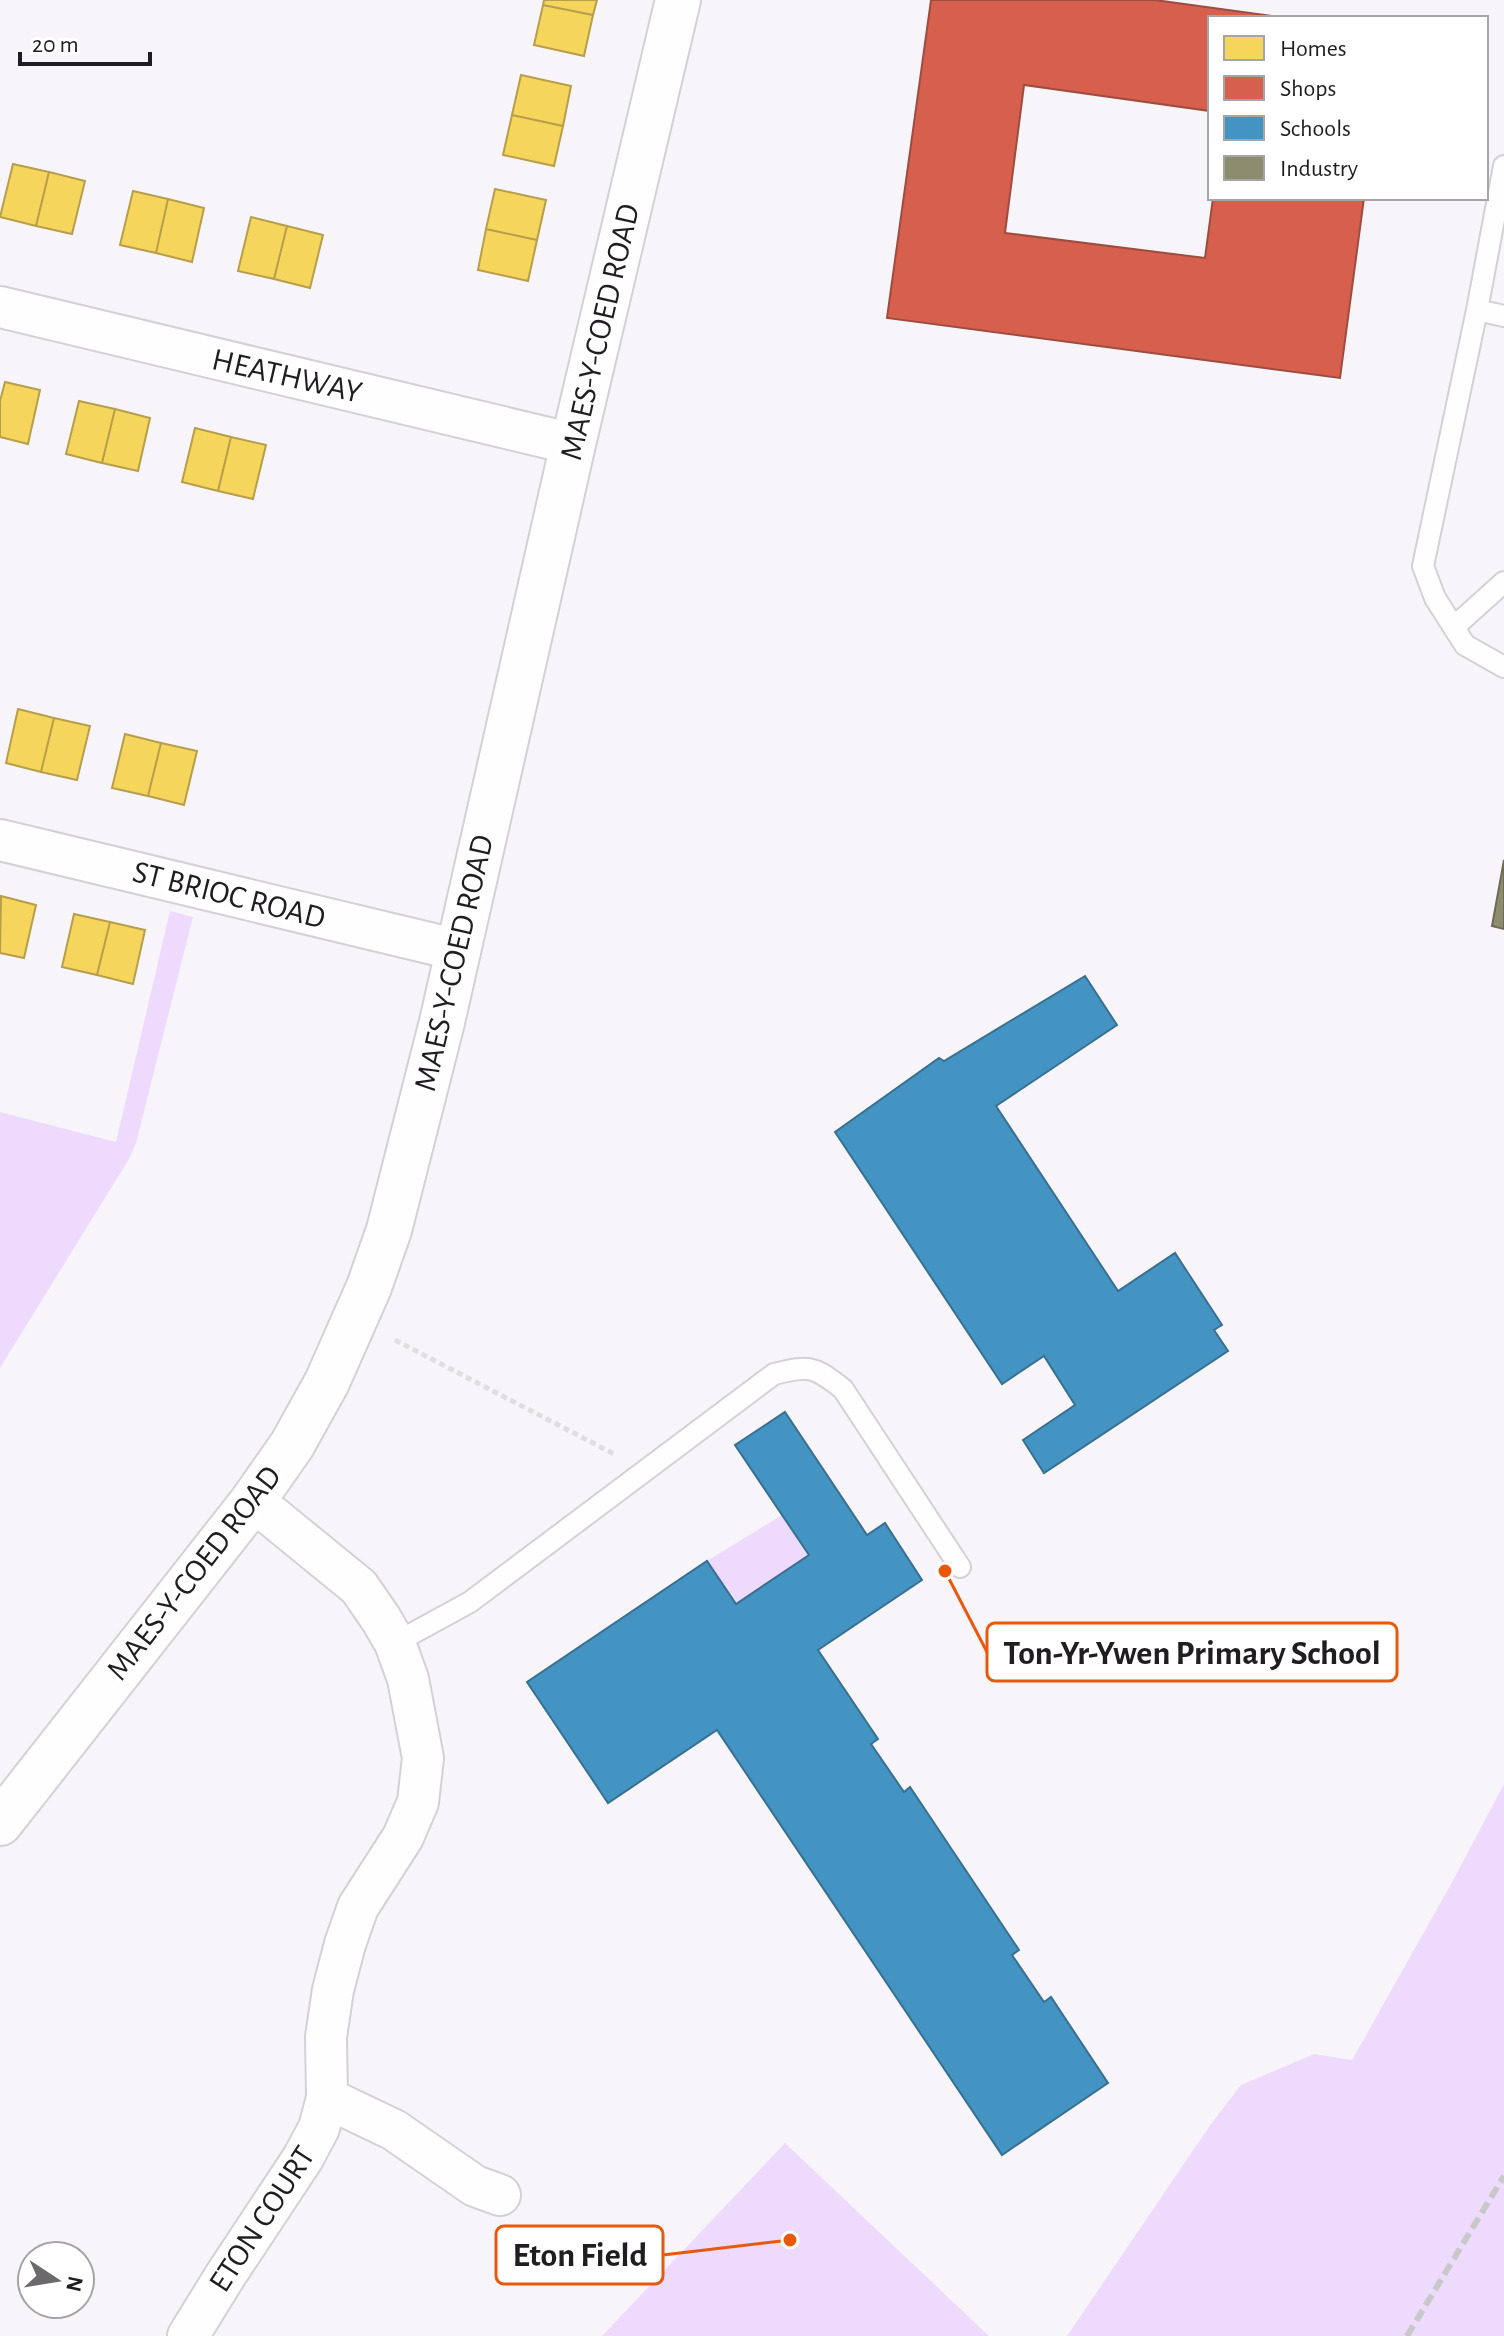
<svg xmlns="http://www.w3.org/2000/svg" width="1504" height="2336" font-family="'Alegreya Sans',sans-serif">
<style>
.green{fill:#eedafc}
.homes{fill:#f6d55c;stroke:#b69e4a;stroke-width:2}
.shops{fill:#d6604d;stroke:#9f4c40;stroke-width:2}
.schools{fill:#4393c3;stroke:#387092;stroke-width:2}
.industry{fill:#8c8c6e;stroke:#6c6b57;stroke-width:2}
.lines{fill:none;stroke-linecap:round;stroke-linejoin:round}
.lane-casing{stroke:#d4d1d6;stroke-width:24}
.street-casing{stroke:#d4d1d6;stroke-width:44}
.secondary-casing{stroke:#d4d1d6;stroke-width:48}
.path{stroke:#e0dfe0;stroke-width:5;stroke-dasharray:6 4;stroke-linecap:butt}
.lane{stroke:#fefefe;stroke-width:20}
.street{stroke:#fefefe;stroke-width:40}
.secondary{stroke:#fefefe;stroke-width:44}
.rail{stroke:#c8c7c9;stroke-width:6;stroke-dasharray:12 6;stroke-linecap:butt}
.labels{text-anchor:middle;dominant-baseline:central;stroke-width:8;stroke-linejoin:round;paint-order:stroke}
.street-label{font-size:32px;fill:#201d21;stroke:#fff}
.leader{fill:none;stroke:#e8590c;stroke-width:3}
.callout-dot{fill:#e8590c;stroke:#fff;stroke-width:3}
.callout{fill:#fff;stroke:#e8590c;stroke-width:3}
.callout-label{font-size:34px;text-anchor:middle;font-weight:bold;fill:#201d21}
</style>
<rect width="100%" height="100%" fill="#f8f5fa"/>
<!-- green -->
<path class="green" d="M 170,911 L 193,917 L 136,1143 L 129,1159 L 0,1368 L 0,1112 L 116,1142 Z
M 782,1515 L 809,1555 L 736,1604 L 707,1561 Z
M 1504,1784 L 1504,2336 L 1067,2336 L 1211,2124 L 1241,2085 L 1314,2054 L 1352,2060 L 1450,1886 Z
M 785,2143 L 989,2336 L 602,2336 Z"/>
<!-- homes -->
<path class="homes" d="M 544,0 L 597,0 L 593,15 L 543,5 Z
M 543,5 L 593,15 L 584,56 L 534,45 Z
M 521,75 L 571,86 L 563,126 L 512,115 Z
M 512,115 L 563,126 L 554,166 L 503,155 Z
M 13,164 L 49,172 L 36,226 L 0,217 Z
M 49,172 L 85,181 L 72,234 L 36,226 Z
M 495,189 L 546,200 L 537,240 L 486,229 Z
M 133,191 L 168,199 L 156,253 L 120,245 Z
M 168,199 L 204,208 L 192,262 L 156,253 Z
M 251,217 L 287,226 L 274,279 L 238,271 Z
M 287,226 L 323,235 L 310,288 L 274,279 Z
M 486,229 L 537,240 L 528,281 L 478,270 Z
M 5,382 L 40,390 L 28,444 L 0,437 L 0,401 Z
M 79,401 L 115,409 L 102,463 L 66,454 Z
M 115,409 L 150,418 L 138,471 L 102,463 Z
M 195,428 L 231,437 L 218,491 L 182,482 Z
M 231,437 L 266,445 L 253,499 L 218,491 Z
M 18,709 L 54,718 L 41,772 L 6,763 Z
M 54,718 L 90,726 L 77,780 L 41,772 Z
M 125,734 L 161,743 L 148,796 L 112,788 Z
M 161,743 L 197,751 L 184,805 L 148,796 Z
M 1,896 L 36,905 L 24,958 L 0,953 Z
M 74,914 L 110,922 L 97,975 L 62,967 Z
M 110,922 L 145,930 L 133,984 L 97,975 Z"/>
<!-- shops -->
<path class="shops" d="M 931,0 L 1155,0 L 1287,18 L 1210,18 L 1210,111 L 1024,85 L 1005,233 L 1205,258 L 1213,198 L 1364,198 L 1340,378 L 887,318 Z"/>
<!-- schools -->
<path class="schools" d="M 1085,976 L 1117,1025 L 996,1106 L 1118,1291 L 1175,1253 L 1222,1325 L 1214,1330 L 1228,1351 L 1044,1473 L 1023,1440 L 1075,1405 L 1044,1356 L 1002,1384 L 835,1132 L 939,1058 L 944,1061 Z
M 785,1412 L 867,1535 L 885,1523 L 922,1580 L 818,1650 L 878,1739 L 871,1744 L 904,1792 L 910,1787 L 1019,1950 L 1012,1955 L 1044,2002 L 1051,1997 L 1108,2083 L 1002,2155 L 717,1730 L 608,1803 L 527,1682 L 707,1561 L 736,1604 L 809,1555 L 735,1445 Z"/>
<!-- industry -->
<path class="industry" d="M 1504,860 L 1504,929 L 1492,926 Z"/>
<g class="lines">
<defs>
<path id="lane" d="M 1504,166 L 1477,310 L 1423,566 L 1435,598 L 1465,645 L 1504,667
M 1477,310 L 1504,316
M 1454,627 L 1504,582
M 395,1643 L 470,1602 L 774,1374 C 809,1365 814,1366 843,1389 L 960,1567"/>
<path id="street" d="M 0,307 L 573,444
M 0,840 L 458,950
M 327,2098 L 394,2130 L 475,2186 L 500,2195
M 188,2336 L 225,2276 L 303,2158 L 319,2128 L 327,2098 L 326,2037 L 333,1990 L 345,1944 L 358,1907 L 403,1837 L 418,1802 L 423,1758 L 408,1679 L 395,1643 L 381,1619 L 359,1587 L 272,1516 L 252,1502"/>
<path id="secondary" d="M 0,1823 L 252,1502 L 292,1445 L 327,1382 L 369,1287 L 389,1230 L 442,1022 L 573,444 L 678,0"/>
</defs>
<!-- lane casing -->
<use href="#lane" class="lane-casing"/>
<!-- street casing -->
<use href="#street" class="street-casing"/>
<!-- secondary casing -->
<use href="#secondary" class="secondary-casing"/>
<!-- path -->
<path class="path" d="M 395,1340 L 616,1455"/>
<!-- lane -->
<use href="#lane" class="lane"/>
<!-- street -->
<use href="#street" class="street"/>
<!-- secondary -->
<use href="#secondary" class="secondary"/>
<!-- rail -->
<path class="rail" d="M 1407,2336 L 1504,2176"/>
</g>
<g class="labels">
<!-- street labels -->
<g class="street-label">
<text transform="translate(600 332) rotate(-77)">MAES-Y-COED ROAD</text>
<text transform="translate(287 376) rotate(13)">HEATHWAY</text>
<text transform="translate(229 895) rotate(14)">ST BRIOC ROAD</text>
<text transform="translate(454 963) rotate(-77)">MAES-Y-COED ROAD</text>
<text transform="translate(194 1573) rotate(-52)">MAES-Y-COED ROAD</text>
<text transform="translate(262 2219) rotate(-57)">ETON COURT</text>
</g>
</g>
<!-- callouts -->
<path class="leader" d="M945 1571L987 1652M790 2240L663 2255"/>
<g class="callout-dot">
<circle cx="945" cy="1571" r="8"/>
<circle cx="790" cy="2240" r="8"/>
</g>
<g class="callout">
<rect x="987" y="1623" width="410" height="58" rx="8"/>
<rect x="496" y="2226" width="167" height="58" rx="8"/>
</g>
<g class="callout-label">
<text x="1192" y="1664">Ton-Yr-Ywen Primary School</text>
<text x="580" y="2266">Eton Field</text>
</g>
<!-- legend -->
<rect x="1208" y="16" width="280" height="184" fill="#ffffff" stroke="#a6a5a6" stroke-width="2"/>
<rect x="1224" y="36" width="40" height="24" fill="#f6d55c" stroke="#a6a5a6" stroke-width="2"/>
<text x="1280" y="56" font-size="24" fill="#201d21">Homes</text>
<rect x="1224" y="76" width="40" height="24" fill="#d6604d" stroke="#a6a5a6" stroke-width="2"/>
<text x="1280" y="96" font-size="24" fill="#201d21">Shops</text>
<rect x="1224" y="116" width="40" height="24" fill="#4393c3" stroke="#a6a5a6" stroke-width="2"/>
<text x="1280" y="136" font-size="24" fill="#201d21">Schools</text>
<rect x="1224" y="156" width="40" height="24" fill="#8c8c6e" stroke="#a6a5a6" stroke-width="2"/>
<text x="1280" y="176" font-size="24" fill="#201d21">Industry</text>
<!-- north arrow -->
<g transform="translate(56 2280) rotate(102)"><circle r="38" fill="#ffffff" stroke="#a6a5a6" stroke-width="2"/>
<path d="M0-6L14 30L0 20L-14 30Z" fill="#6c696d"/>
<text y="-12" font-size="22" font-weight="bold" text-anchor="middle" fill="#201d21">N</text>
</g>
<!-- scale -->
<path d="M20 52v12h130v-12" fill="none" stroke="#201d21" stroke-width="4"/>
<text x="32" y="52" font-size="24" fill="#201d21" stroke="#ffffff" stroke-width="6" paint-order="stroke">20 m</text>
</svg>
